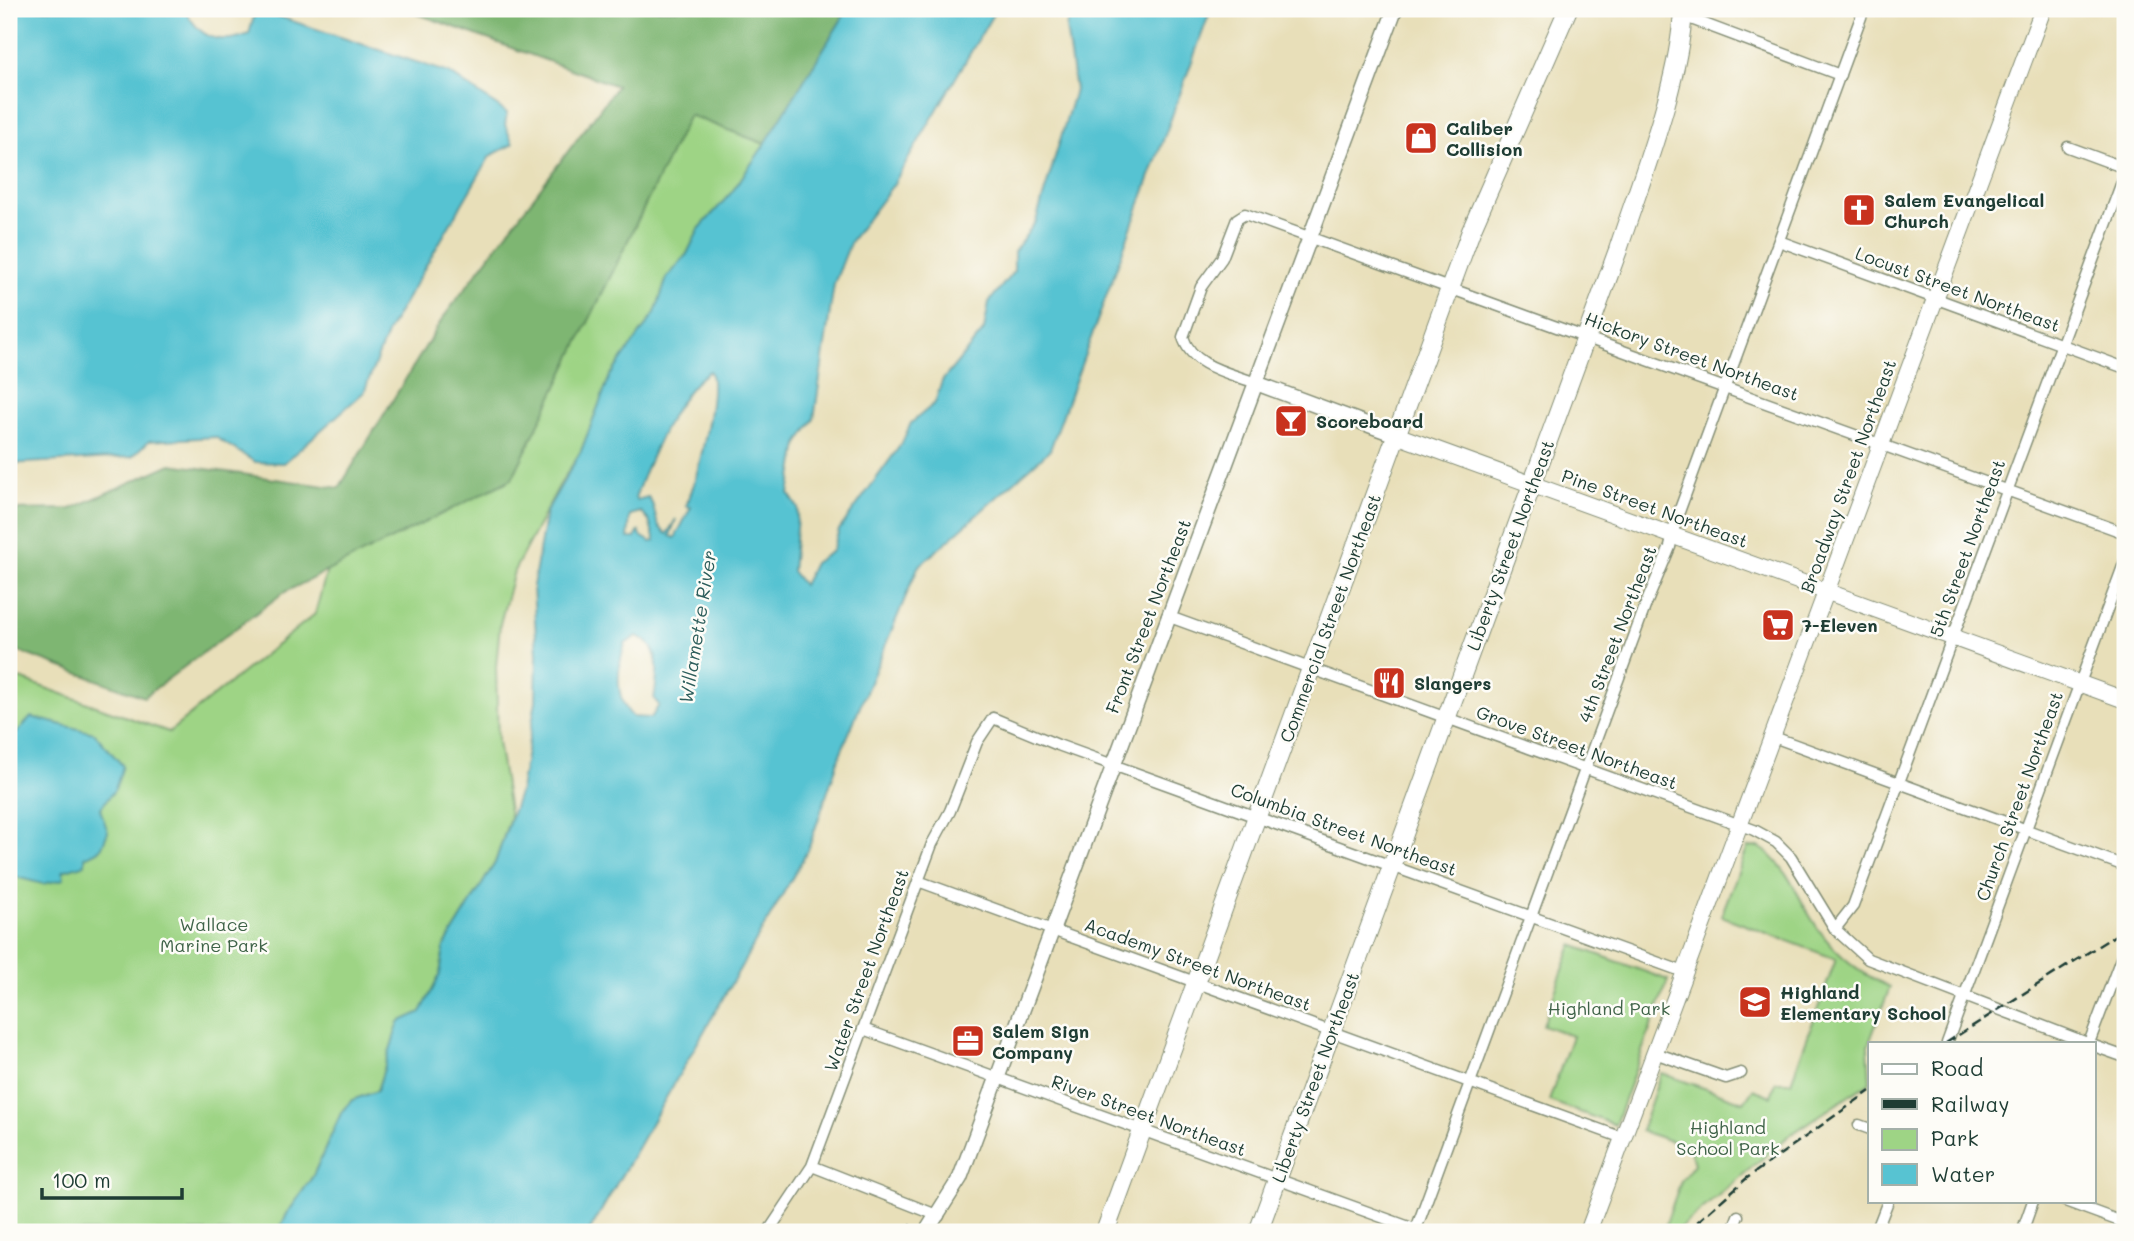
<svg xmlns="http://www.w3.org/2000/svg" width="2134" height="1241" font-family="Mali,sans-serif">
<style>
.green{fill:#9ed485;stroke:#5e885c;stroke-width:2}
.forest{fill:#7eb672;stroke:#4e7a53;stroke-width:2}
.water{fill:#57c3d2;stroke:#3b8083;stroke-width:2;fill-rule:evenodd}
.lines{fill:none;stroke-linecap:round;stroke-linejoin:round}
.minor-casing{stroke:#848e76;stroke-width:13}
.tertiary-casing{stroke:#848e76;stroke-width:17}
.secondary-casing{stroke:#848e76;stroke-width:18}
.trunk-casing{stroke:#848e76;stroke-width:20}
.minor{stroke:#fff;stroke-width:10}
.tertiary{stroke:#fff;stroke-width:14}
.secondary{stroke:#fff;stroke-width:16}
.trunk{stroke:#fff;stroke-width:18}
.rail{stroke:#1f3d34;stroke-width:2.5;stroke-dasharray:10 5;stroke-linecap:butt}
.labels{text-anchor:middle;dominant-baseline:central;stroke-width:5;stroke-linejoin:round;paint-order:stroke}
.poi-label{font-size:18px;font-weight:bold;fill:#1f3d34;stroke:#fdfcf7;text-anchor:start}
.street-label{font-size:18px;fill:#1f3d34;stroke:#fdfcf7}
.park-label{font-size:18px;fill:#3f6348;stroke:#fdfcf7}
.water-label{font-size:19px;font-style:italic;fill:#2d5e5c;stroke:#fdfcf7}
</style>
<rect width="100%" height="100%" fill="#fdfcf7"/>
<filter id="ink" filterUnits="userSpaceOnUse"><feTurbulence type="fractalNoise" baseFrequency=".0143" numOctaves="2"/><feDisplacementMap in="SourceGraphic" scale="14" xChannelSelector="R" yChannelSelector="G"/><feConvolveMatrix kernelMatrix="1 2 1 2 8 2 1 2 1" color-interpolation-filters="sRGB"/></filter>
<filter id="wash" filterUnits="userSpaceOnUse"><feTurbulence type="fractalNoise" baseFrequency=".00686" numOctaves="4" result="noise"/><feDisplacementMap in="SourceGraphic" scale="28" xChannelSelector="R" yChannelSelector="G"/><feGaussianBlur stdDeviation="1.57" result="paint"/><feColorMatrix in="noise" values="0 0 0 0 0 0 0 0 0 0 0 0 0 0 0 0 0 1.4 0 .05"/><feComposite in="paint" operator="in"/></filter>
<g filter="url(#wash)">
<rect width="100%" height="100%" fill="#e8dfb9"/>
<!-- green -->
<path class="green" d="M 689,115 L 765,144 L 732,192 L 699,229 L 687,254 L 667,278 L 655,313 L 610,376 L 581,451 L 559,486 L 514,571 L 500,624 L 496,667 L 498,742 L 510,817 L 495,863 L 444,947 L 440,975 L 421,1013 L 399,1022 L 377,1091 L 352,1100 L 342,1111 L 313,1176 L 287,1214 L 278,1232 L 9,1232 L 9,675 L 169,732 L 315,614 L 348,494 Z
M 1748,847 L 1759,847 C 1785,862 1795,891 1810,916 C 1828,947 1856,972 1890,987 L 1868,1046 L 1870,1082 L 1790,1135 L 1675,1232 L 1663,1232 L 1681,1181 L 1694,1164 L 1689,1147 L 1641,1131 L 1661,1073 L 1744,1102 L 1753,1089 L 1771,1096 L 1776,1082 L 1791,1082 L 1836,959 L 1721,916 Z
M 1572,945 L 1668,980 L 1615,1125 L 1549,1101 L 1572,1036 L 1543,1025 Z"/>
<!-- forest -->
<path class="forest" d="M 404,9 L 848,9 L 765,144 L 689,115 L 512,479 L 283,593 L 144,697 L 9,648 L 9,510 L 71,509 L 171,464 L 339,488 L 443,318 L 617,86 Z"/>
<!-- water -->
<path class="water" d="M 9,9 L 185,9 C 199,38 219,46 249,34 L 256,9 L 449,73 L 507,113 L 505,125 L 513,144 L 490,156 L 389,329 L 364,392 L 284,463 L 255,462 L 215,437 L 149,441 L 132,457 L 9,464 Z
M 848,9 L 996,9 L 893,185 L 851,241 L 834,284 L 814,419 L 798,444 L 789,494 L 798,508 L 792,571 L 803,585 L 814,563 L 832,551 L 839,530 L 902,443 L 911,423 L 935,403 L 942,381 L 984,330 L 989,302 L 1014,271 L 1014,252 L 1036,221 L 1075,90 L 1066,27 L 1073,9 L 1211,9 L 1050,450 L 918,567 L 841,752 L 808,850 L 589,1232 L 278,1232 L 287,1214 L 313,1176 L 342,1111 L 352,1100 L 377,1091 L 399,1022 L 421,1012 L 440,975 L 444,947 L 495,863 L 520,790 L 536,701 L 537,654 L 533,586 L 546,512 L 581,451 L 610,376 L 655,313 L 667,278 L 687,254 L 699,229 L 732,192 L 765,144 ZM 710,371 C 719,392 696,483 686,506 L 691,507 L 675,538 L 670,536 L 676,519 L 667,534 C 651,523 659,510 648,497 L 637,500 L 635,498 C 647,464 678,388 710,371 ZM 641,512 L 649,521 L 655,541 L 651,542 L 641,536 L 639,531 L 635,538 L 628,538 L 630,515 ZM 637,636 C 663,647 658,674 654,699 L 659,705 L 651,718 L 633,717 C 614,699 617,668 625,644 Z
M 31,717 L 94,733 L 123,766 L 115,789 L 100,809 L 108,832 L 101,849 L 85,857 L 85,864 L 63,871 L 64,879 L 43,884 L 12,876 L 9,872 L 9,741 Z"/>
</g>
<g filter="url(#ink)">
<g class="lines">
<defs>
<path id="minor" d="M 2122,9 L 2125,10
M 1683,16 L 1840,75
M 2068,147 L 2125,168
M 1779,241 L 2125,368
M 1256,383 C 1230,373 1192,367 1183,337 L 1201,287 L 1222,258 L 1237,219 L 1245,214 L 2125,533
M 1167,616 L 1754,830 L 1776,842 L 1791,857 L 1835,929 L 1868,959 L 2087,1043
M 1771,736 L 2125,866
M 918,881 L 1623,1138
M 1835,929 L 1853,906 L 2125,174
M 863,1029 L 1423,1232
M 1947,1043 L 2125,561
M 2089,1043 L 2125,948
M 2094,1046 L 2125,1057
M 1655,1053 L 1726,1078 L 1741,1073
M 1859,1125 L 1870,1129
M 812,1166 L 939,1216
M 2065,1201 L 2125,1223
M 768,1232 L 812,1166 L 932,844 L 950,811 L 977,742 L 993,718 L 1058,745 L 1684,972
M 1415,1232 L 1646,604 L 1670,547 L 1676,520 L 1864,9
M 1732,1232 L 1738,1216
M 1876,1232 L 1888,1201
M 2022,1232 L 2033,1201"/>
<path id="tertiary" d="M 1256,383 L 1396,435
M 926,1232 L 960,1178 L 1395,9"/>
<path id="secondary" d="M 1396,435 L 2125,700
M 1588,1232 L 2043,9"/>
<path id="trunk" d="M 1105,1232 L 1471,231 L 1568,9
M 1258,1232 L 1618,250 C 1641,179 1680,82 1683,9"/>
</defs>
<!-- minor casing -->
<use href="#minor" class="minor-casing"/>
<!-- tertiary casing -->
<use href="#tertiary" class="tertiary-casing"/>
<!-- secondary casing -->
<use href="#secondary" class="secondary-casing"/>
<!-- trunk casing -->
<use href="#trunk" class="trunk-casing"/>
<!-- minor -->
<use href="#minor" class="minor"/>
<!-- tertiary -->
<use href="#tertiary" class="tertiary"/>
<!-- secondary -->
<use href="#secondary" class="secondary"/>
<!-- trunk -->
<use href="#trunk" class="trunk"/>
<!-- rail -->
<path class="rail" d="M 1946,1043 L 2125,929
M 904,1232 L 914,1221
M 1686,1232 L 1747,1178 L 1870,1091"/>
</g>
</g>
<!-- icons -->
<defs>
<symbol id="shop-square" viewBox="-11 -11 22 22"><rect x="-9" y="-9" width="18" height="18" rx="4" fill="#c8321e" stroke="#fdfcf7"/><path d="M-5-2.5h2.3a2.7 3.5 0 0 1 5.4 0H5L5.5 6h-11ZM-1.5-2.5h3a1.5 2.3 0 0 0-3 0Z" fill="#fff"/></symbol>
<symbol id="church-square" viewBox="-11 -11 22 22"><rect x="-9" y="-9" width="18" height="18" rx="4" fill="#c8321e" stroke="#fdfcf7"/><path d="M-1.2-6h2.4v3.5h3.3v2.4h-3.3V6h-2.4V-.1h-3.3v-2.4h3.3Z" fill="#fff"/></symbol>
<symbol id="bar-square" viewBox="-11 -11 22 22"><rect x="-9" y="-9" width="18" height="18" rx="4" fill="#c8321e" stroke="#fdfcf7"/><path d="M-6-5H6L.8 .8V4.5H3.5V6h-7V4.5H-.8V.8Z" fill="#fff"/></symbol>
<symbol id="supermarket-square" viewBox="-11 -11 22 22"><rect x="-9" y="-9" width="18" height="18" rx="4" fill="#c8321e" stroke="#fdfcf7"/><path d="M-6-5.5h2.5l.6 2H6L4.5 2H-2.5L-4.4-4H-6ZM-1.5 3.2a1.3 1.3 0 1 0 .1 0ZM3 3.2a1.3 1.3 0 1 0 .1 0Z" fill="#fff"/></symbol>
<symbol id="restaurant-square" viewBox="-11 -11 22 22"><rect x="-9" y="-9" width="18" height="18" rx="4" fill="#c8321e" stroke="#fdfcf7"/><path d="M-5-6h1v4h1v-4h1v4h1v-4h1v5L-1.5 .5V6h-2V.5L-5-1ZM5-6V6H3V1.5H1.5Q1.5-4 5-6Z" fill="#fff"/></symbol>
<symbol id="school-square" viewBox="-11 -11 22 22"><rect x="-9" y="-9" width="18" height="18" rx="4" fill="#c8321e" stroke="#fdfcf7"/><path d="M0-5L7-2L0 1L-7-2ZM-4 1L0 2.5L4 1V4Q0 6-4 4Z" fill="#fff"/></symbol>
<symbol id="office-square" viewBox="-11 -11 22 22"><rect x="-9" y="-9" width="18" height="18" rx="4" fill="#c8321e" stroke="#fdfcf7"/><path d="M-6-3h4V-5.5h4V-3h4V5H-6ZM-1-4.5V-3h2v-1.5ZM-6 0V1H6V0Z" fill="#fff"/></symbol>
</defs>
<g fill-rule="evenodd">
<use href="#shop-square" x="1402" y="119" width="38" height="38"/>
<use href="#church-square" x="1840" y="191" width="38" height="38"/>
<use href="#bar-square" x="1272" y="402" width="38" height="38"/>
<use href="#supermarket-square" x="1759" y="606" width="38" height="38"/>
<use href="#restaurant-square" x="1370" y="664" width="38" height="38"/>
<use href="#school-square" x="1736" y="983" width="38" height="38"/>
<use href="#office-square" x="949" y="1022" width="38" height="38"/>
</g>
<g class="labels">
<!-- poi labels -->
<g class="poi-label">
<text x="1446" y="128">Caliber<tspan x="1446" dy="21">Collision</tspan></text>
<text x="1884" y="200">Salem Evangelical<tspan x="1884" dy="21">Church</tspan></text>
<text x="1316" y="421">Scoreboard</text>
<text x="1802" y="625">7-Eleven</text>
<text x="1414" y="683">Slangers</text>
<text x="1780" y="992">Highland<tspan x="1780" dy="21">Elementary School</tspan></text>
<text x="992" y="1031">Salem Sign<tspan x="992" dy="21">Company</tspan></text>
</g>
<!-- street labels -->
<g class="street-label">
<text transform="translate(1958 289) rotate(20)">Locust Street Northeast</text>
<text transform="translate(1692 356) rotate(20)">Hickory Street Northeast</text>
<text transform="translate(1848 476) rotate(-70)">Broadway Street Northeast</text>
<text transform="translate(1655 508) rotate(20)">Pine Street Northeast</text>
<text transform="translate(1510 545) rotate(-70)">Liberty Street Northeast</text>
<text transform="translate(1967 548) rotate(-70)">5th Street Northeast</text>
<text transform="translate(1148 616) rotate(-69)">Front Street Northeast</text>
<text transform="translate(1330 618) rotate(-70)">Commercial Street Northeast</text>
<text transform="translate(1617 634) rotate(-69)">4th Street Northeast</text>
<text transform="translate(1577 747) rotate(20)">Grove Street Northeast</text>
<text transform="translate(2019 796) rotate(-70)">Church Street Northeast</text>
<text transform="translate(1344 829) rotate(20)">Columbia Street Northeast</text>
<text transform="translate(1198 964) rotate(20)">Academy Street Northeast</text>
<text transform="translate(866 970) rotate(-70)">Water Street Northeast</text>
<text transform="translate(1315 1077) rotate(-70)">Liberty Street Northeast</text>
<text transform="translate(1149 1115) rotate(20)">River Street Northeast</text>
</g>
<!-- park labels -->
<g class="park-label">
<text x="214" y="924">Wallace<tspan x="214" dy="21">Marine Park</tspan></text>
<text x="1609" y="1008">Highland Park</text>
<text x="1728" y="1127">Highland<tspan x="1728" dy="21">School Park</tspan></text>
</g>
<!-- water labels -->
<g class="water-label">
<text transform="translate(697 627) rotate(-81)">Willamette River</text>
</g>
</g>
<!-- margin -->
<rect width="2134" height="1241" fill="none" stroke="#fdfcf7" stroke-width="35"/>
<!-- legend -->
<rect x="1868" y="1042" width="228" height="161" fill="#fdfcf7" stroke="#a4b0a9" stroke-width="2"/>
<rect x="1882" y="1064" width="35" height="10" fill="#ffffff" stroke="#a4b0a9" stroke-width="2"/>
<text x="1931" y="1076" font-size="21" fill="#1f3d34">Road</text>
<rect x="1882" y="1099" width="35" height="10" fill="#1f3d34" stroke="#a4b0a9" stroke-width="2"/>
<text x="1931" y="1112" font-size="21" fill="#1f3d34">Railway</text>
<rect x="1882" y="1129" width="35" height="21" fill="#9ed485" stroke="#a4b0a9" stroke-width="2"/>
<text x="1931" y="1146" font-size="21" fill="#1f3d34">Park</text>
<rect x="1882" y="1164" width="35" height="21" fill="#57c3d2" stroke="#a4b0a9" stroke-width="2"/>
<text x="1931" y="1182" font-size="21" fill="#1f3d34">Water</text>
<!-- scale -->
<path d="M42 1188v10h140v-10" fill="none" stroke="#1f3d34" stroke-width="3.5"/>
<text x="52" y="1188" font-size="21" fill="#1f3d34" stroke="#fdfcf7" stroke-width="5" paint-order="stroke">100 m</text>
</svg>
